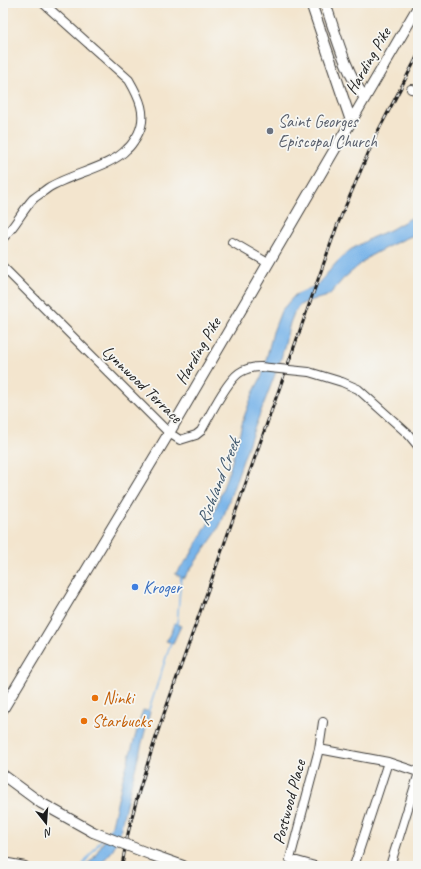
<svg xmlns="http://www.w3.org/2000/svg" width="421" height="869" font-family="Caveat,sans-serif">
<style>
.water{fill:#78b4e9;stroke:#4a6882}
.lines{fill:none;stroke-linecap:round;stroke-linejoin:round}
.stream{stroke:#78b4e9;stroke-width:1.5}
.minor-casing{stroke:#3c3a37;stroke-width:10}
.major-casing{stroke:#3c3a37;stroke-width:12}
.minor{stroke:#fff;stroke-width:8}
.major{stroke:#fff;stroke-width:10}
.rail-casing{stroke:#1c1c1c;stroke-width:3}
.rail{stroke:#f6f6f2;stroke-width:1.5;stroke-dasharray:4.5;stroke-linecap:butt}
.minor-bridge-casing{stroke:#3c3a37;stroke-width:10;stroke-linecap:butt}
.major-bridge-casing{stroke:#3c3a37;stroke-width:12;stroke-linecap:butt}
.minor-bridge{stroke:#fff;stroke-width:8}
.major-bridge{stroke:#fff;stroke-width:10}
.worship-dot{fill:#6b7280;stroke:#f6f6f2;stroke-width:1.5}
.shop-dot{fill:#3f7fe0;stroke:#f6f6f2;stroke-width:1.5}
.food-dot{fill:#e8710a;stroke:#f6f6f2;stroke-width:1.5}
.labels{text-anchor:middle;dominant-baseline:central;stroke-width:3.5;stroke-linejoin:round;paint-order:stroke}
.street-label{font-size:17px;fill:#1c1c1c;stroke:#f6f6f2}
.worship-label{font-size:17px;fill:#5b616d;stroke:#f6f6f2;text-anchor:start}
.shop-label{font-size:17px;fill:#366cbe;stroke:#f6f6f2;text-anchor:start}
.food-label{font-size:17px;fill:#c56008;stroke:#f6f6f2;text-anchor:start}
.water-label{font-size:18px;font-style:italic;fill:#41596e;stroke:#f6f6f2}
</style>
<rect width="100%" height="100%" fill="#f6f6f2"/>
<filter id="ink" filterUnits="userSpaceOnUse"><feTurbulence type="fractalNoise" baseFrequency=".025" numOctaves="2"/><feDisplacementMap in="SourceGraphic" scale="8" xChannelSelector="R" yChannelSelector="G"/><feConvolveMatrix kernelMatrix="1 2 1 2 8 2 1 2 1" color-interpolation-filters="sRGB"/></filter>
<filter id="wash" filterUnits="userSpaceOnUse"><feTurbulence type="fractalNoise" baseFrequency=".012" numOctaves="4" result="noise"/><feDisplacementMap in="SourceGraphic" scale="16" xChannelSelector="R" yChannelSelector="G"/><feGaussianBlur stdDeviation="0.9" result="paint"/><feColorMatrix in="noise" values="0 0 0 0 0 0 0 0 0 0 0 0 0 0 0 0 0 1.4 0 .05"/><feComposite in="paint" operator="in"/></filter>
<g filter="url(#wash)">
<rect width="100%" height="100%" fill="#f3e5ce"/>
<!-- water -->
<path class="water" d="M 418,214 L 418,233 L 391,245 L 370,256 L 343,279 L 331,293 L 325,297 L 308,301 L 300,305 L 294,313 L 290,323 L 281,359 L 251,437 L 222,521 L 216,533 L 184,578 L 175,574 L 190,556 L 214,513 L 231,465 L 244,417 L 253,393 L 262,376 L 273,332 L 281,311 L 295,295 L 317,285 L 337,262 L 350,250 L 371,238 L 390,230 Z
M 174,623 L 181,626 L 173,643 L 166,641 L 170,636 Z
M 143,710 L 150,712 L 125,808 L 120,833 L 113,850 L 99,866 L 85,866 L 93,859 L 111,829 L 123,778 Z"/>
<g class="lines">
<!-- stream -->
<path class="stream" d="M 177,625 L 181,575
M 148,713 L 171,642
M 107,833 L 113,825
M 82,866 L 102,839"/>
</g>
</g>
<g filter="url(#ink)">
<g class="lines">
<defs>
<path id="minor" d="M 411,89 L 418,90
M 3,238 C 15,227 22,211 33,199 C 38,195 43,192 48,188 C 70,174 111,167 127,149 C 132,145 135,139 138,134 C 148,115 139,97 129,80 L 43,3
M 232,242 L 268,263
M 3,267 L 169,433 L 180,440 L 196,435 L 201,431 C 209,417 226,382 239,373 C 245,369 252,367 260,367
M 309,372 L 342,382 L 358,389 L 408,434 L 418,446
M 319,749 L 388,762 L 354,866
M 388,762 L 418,772
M 3,862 L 25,866
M 315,866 L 290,859 L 319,749 L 323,722
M 390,866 L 418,776"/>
<path id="major" d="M 311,3 L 351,121
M 325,3 C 336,34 345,72 365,98
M 3,709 L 169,433 L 418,7
M 3,775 L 41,803 L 93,832
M 152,855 L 183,866"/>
</defs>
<!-- minor casing -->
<use href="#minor" class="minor-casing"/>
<!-- major casing -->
<use href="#major" class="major-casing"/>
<!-- minor -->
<use href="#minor" class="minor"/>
<!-- major -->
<use href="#major" class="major"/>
<defs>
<path id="rail" d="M 122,866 C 129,818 145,771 160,725 L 337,226 L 376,135 L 418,55"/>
</defs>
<!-- rail casing -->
<use href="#rail" class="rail-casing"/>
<!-- rail -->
<use href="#rail" class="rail"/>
<defs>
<path id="minor-bridge" d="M 260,367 L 309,372"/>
<path id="major-bridge" d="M 93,832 L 152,855"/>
</defs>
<!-- minor-bridge casing -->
<use href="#minor-bridge" class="minor-bridge-casing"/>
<!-- major-bridge casing -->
<use href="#major-bridge" class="major-bridge-casing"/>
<!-- minor-bridge -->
<use href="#minor-bridge" class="minor-bridge"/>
<!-- major-bridge -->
<use href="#major-bridge" class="major-bridge"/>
</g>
</g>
<!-- markers -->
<circle class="worship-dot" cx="270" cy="131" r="4"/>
<circle class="shop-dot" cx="135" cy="587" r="4"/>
<g class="food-dot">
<circle cx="95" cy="698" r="4"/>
<circle cx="84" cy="721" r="4"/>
</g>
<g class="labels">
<!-- street labels -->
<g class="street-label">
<text transform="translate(368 61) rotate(-60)">Harding Pike</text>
<text transform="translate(198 351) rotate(-60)">Harding Pike</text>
<text transform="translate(142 384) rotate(44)">Lynnwood Terrace</text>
<text transform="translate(289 802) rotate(-75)">Postwood Place</text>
</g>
<!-- worship labels -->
<g class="worship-label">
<text x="278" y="121">Saint Georges<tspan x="278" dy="20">Episcopal Church</tspan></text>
</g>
<!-- shop labels -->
<g class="shop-label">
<text x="143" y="587">Kroger</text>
</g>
<!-- food labels -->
<g class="food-label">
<text x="103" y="698">Ninki</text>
<text x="92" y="721">Starbucks</text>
</g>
<!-- water labels -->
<g class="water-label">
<text transform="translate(218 482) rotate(-69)">Richland Creek</text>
</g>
</g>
<!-- margin -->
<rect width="421" height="869" fill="none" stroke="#f6f6f2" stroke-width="16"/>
<!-- north arrow -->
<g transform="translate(46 823) rotate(163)" stroke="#f6f6f2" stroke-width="3" paint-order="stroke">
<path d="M0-3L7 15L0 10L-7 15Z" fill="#1c1c1c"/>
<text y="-6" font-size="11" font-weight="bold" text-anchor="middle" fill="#1c1c1c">N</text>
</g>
</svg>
